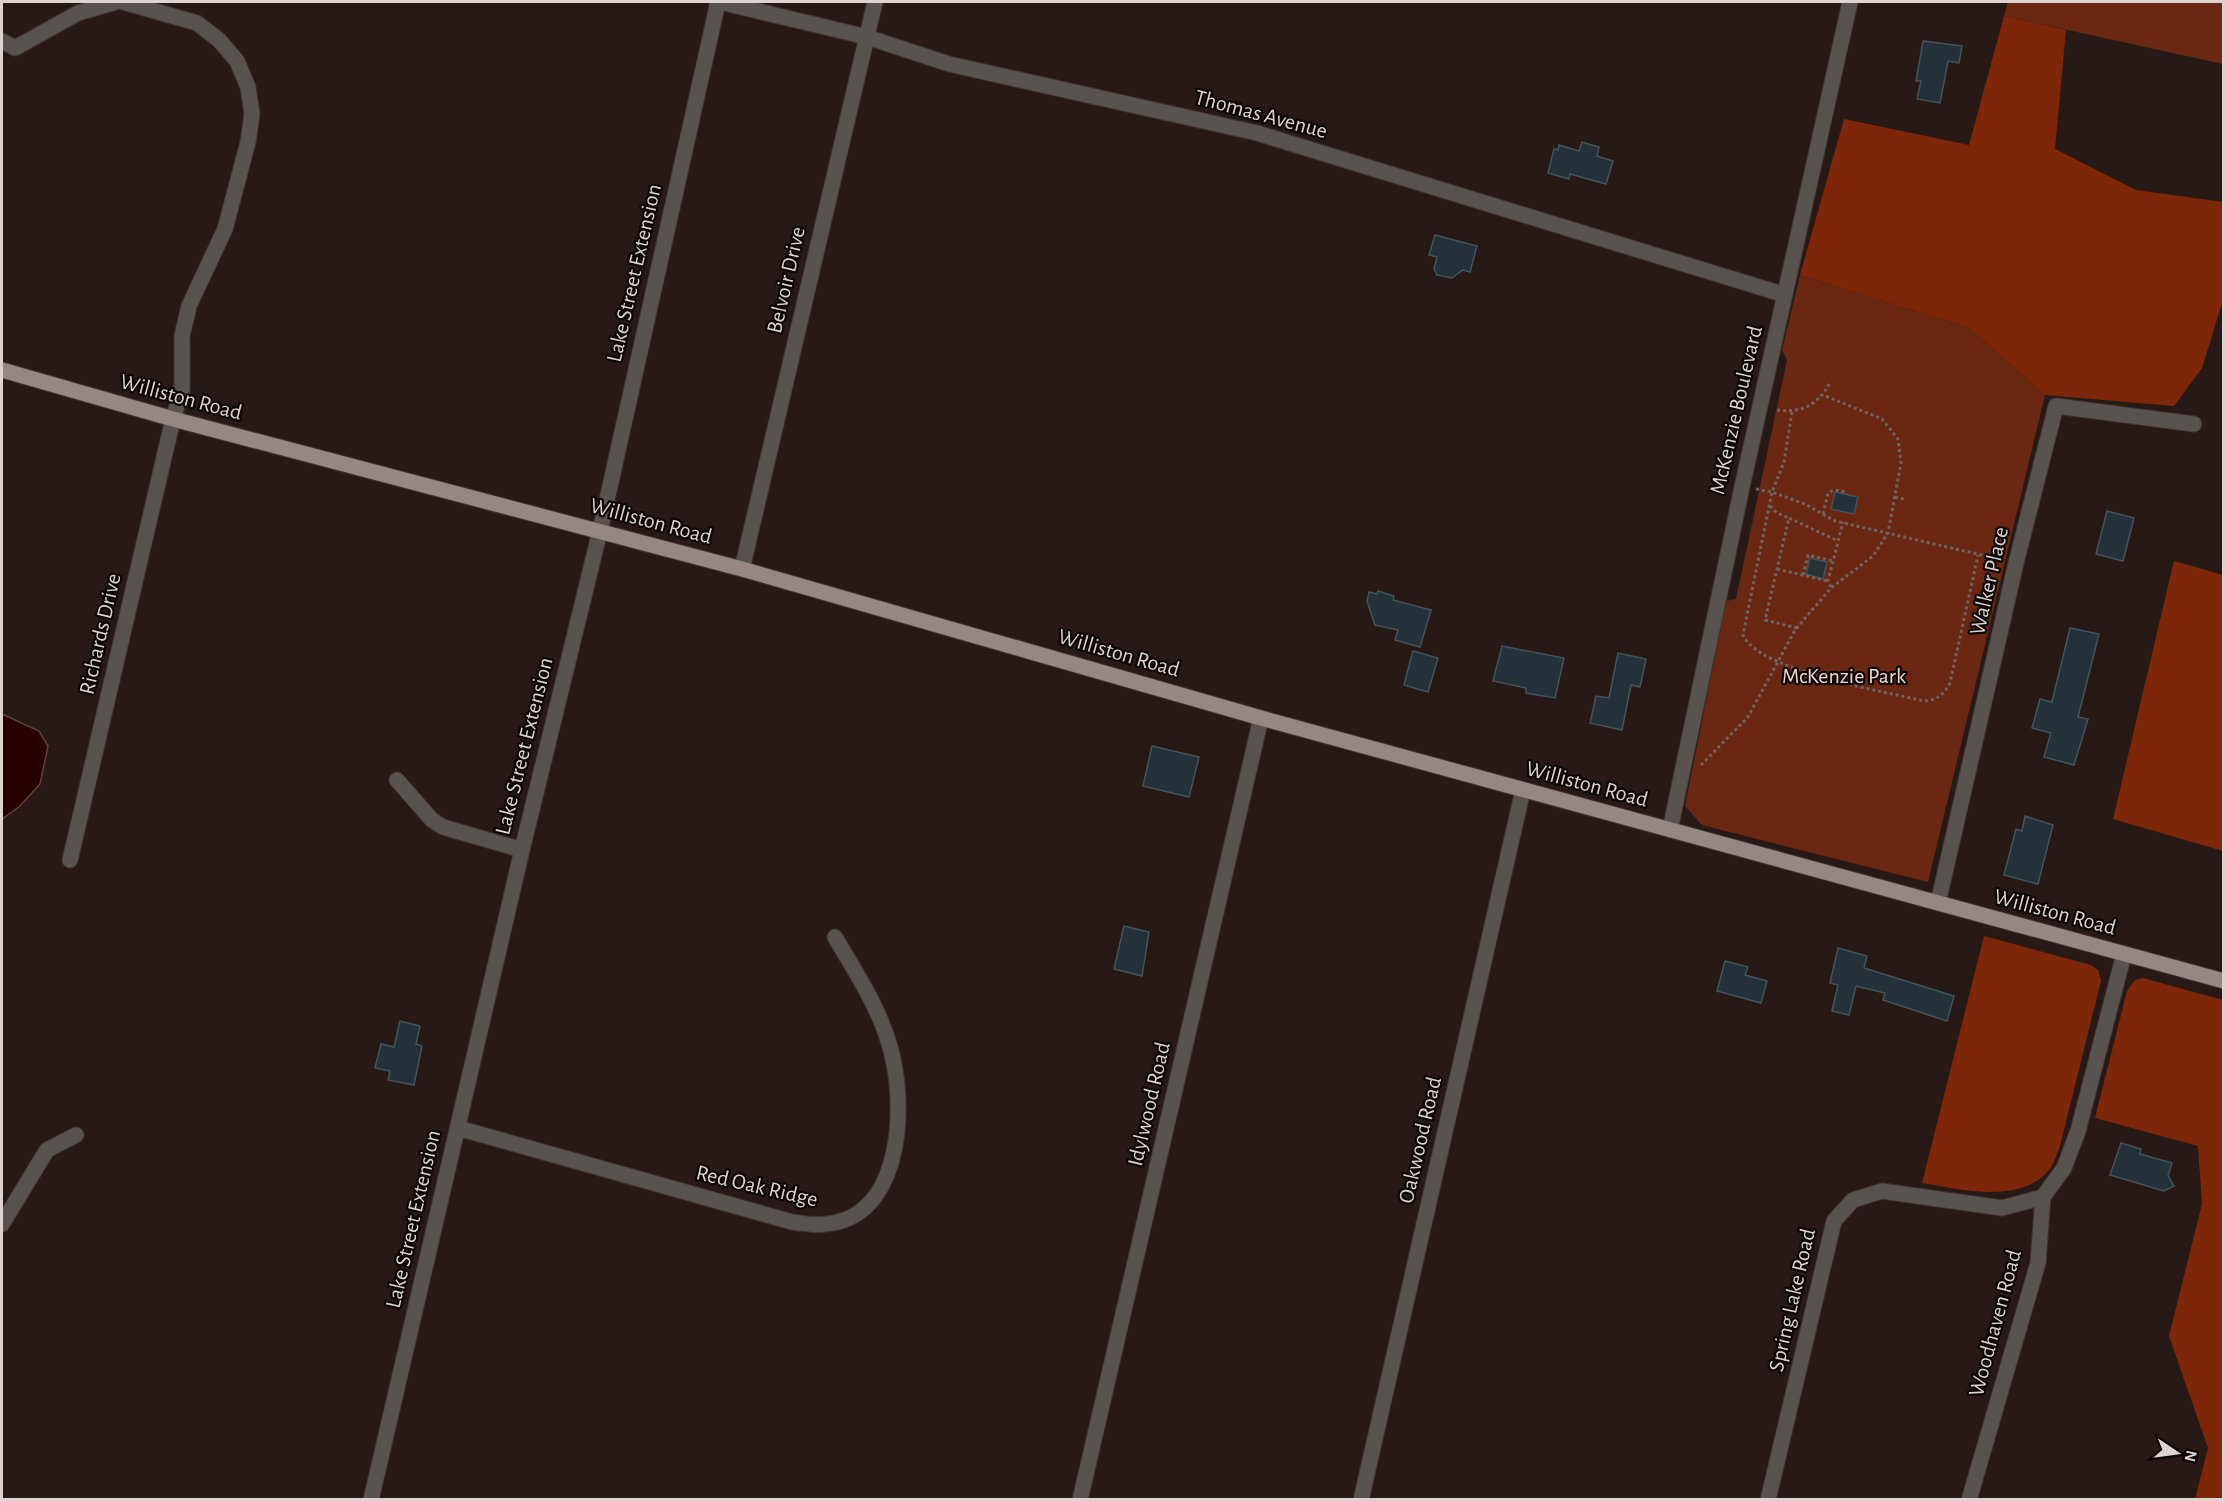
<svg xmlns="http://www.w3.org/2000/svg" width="2225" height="1501" font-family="'Alegreya Sans',sans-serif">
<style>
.green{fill:#6a2712}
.forest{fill:#7e2708}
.water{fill:#290000;stroke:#5f403f;stroke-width:1.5}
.building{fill:#243138;stroke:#445259;stroke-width:1.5}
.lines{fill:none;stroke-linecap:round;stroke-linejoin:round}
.minor-casing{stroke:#403430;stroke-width:17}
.major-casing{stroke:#403430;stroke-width:17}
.path{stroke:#6f6360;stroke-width:3;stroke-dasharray:3 3;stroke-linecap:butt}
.minor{stroke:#595350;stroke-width:15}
.major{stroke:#958783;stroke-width:15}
.labels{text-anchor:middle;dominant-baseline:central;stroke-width:4.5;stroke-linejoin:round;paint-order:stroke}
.street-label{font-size:22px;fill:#ddd4d2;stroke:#0c0705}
.park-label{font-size:22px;fill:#f1d6cf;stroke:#0c0705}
</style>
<rect width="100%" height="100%" fill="#271a16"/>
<!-- green -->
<path class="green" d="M 2008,2 L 2223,2 L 2223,64 L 2004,16 Z
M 1800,275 L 1969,328 L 2045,395 L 1928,882 L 1702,825 L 1685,806 L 1726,601 L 1736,599 L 1787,360 L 1782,350 Z"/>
<!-- forest -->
<path class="forest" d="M 2004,16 L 2066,30 L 2055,149 L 2136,190 L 2223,202 L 2223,300 L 2202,368 L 2174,406 L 2045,395 L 1969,328 L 1800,275 L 1844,119 L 1969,145 Z
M 2174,561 L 2223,575 L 2223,851 L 2113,819 Z
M 1984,936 L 2091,965 L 2098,970 L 2101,981 L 2060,1146 C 2057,1153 2054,1165 2048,1171 C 2019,1205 1960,1189 1922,1183 Z
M 2143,978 L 2223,1000 L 2223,1499 L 2195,1499 L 2208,1448 L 2169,1336 L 2202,1204 L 2198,1146 L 2095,1118 L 2127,991 L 2135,980 Z"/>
<!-- water -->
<path class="water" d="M 2,714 L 39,731 L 48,746 L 40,784 L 20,806 L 2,819 Z"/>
<!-- building -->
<path class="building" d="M 1923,41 L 1962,46 L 1959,63 L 1948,61 L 1940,103 L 1917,99 L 1921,81 L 1916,81 Z
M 1582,142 L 1599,147 L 1597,156 L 1613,161 L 1606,184 L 1570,174 L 1569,179 L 1548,173 L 1554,149 L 1558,150 L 1559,145 L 1579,151 Z
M 1435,235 L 1477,246 L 1470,272 L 1463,270 L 1452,278 L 1437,275 L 1434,269 L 1437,257 L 1429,255 Z
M 1835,492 L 1858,497 L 1854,514 L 1831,509 Z
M 2107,511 L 2134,518 L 2123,561 L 2096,554 Z
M 1810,558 L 1827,562 L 1823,579 L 1806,574 Z
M 1378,591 L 1394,596 L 1393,600 L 1431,610 L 1420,647 L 1395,640 L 1398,630 L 1375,625 L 1367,601 L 1369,592 L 1377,594 Z
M 2070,628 L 2099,634 L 2078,717 L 2088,719 L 2074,765 L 2044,757 L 2051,733 L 2032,728 L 2040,699 L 2052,702 Z
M 1502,646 L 1564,658 L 1555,698 L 1526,693 L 1526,688 L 1493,681 Z
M 1413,651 L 1438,658 L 1428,692 L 1404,685 Z
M 1618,653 L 1646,659 L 1640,687 L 1631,685 L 1622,730 L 1590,723 L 1596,696 L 1609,698 Z
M 1152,746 L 1199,757 L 1189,797 L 1143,786 Z
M 2025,816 L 2053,825 L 2038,884 L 2004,875 L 2016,829 L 2022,831 Z
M 1124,926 L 1149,932 L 1142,976 L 1114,969 Z
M 1838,948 L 1867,956 L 1864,968 L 1954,996 L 1947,1021 L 1883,1000 L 1885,993 L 1856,986 L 1849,1015 L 1832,1011 L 1838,985 L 1830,983 Z
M 1725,961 L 1748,967 L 1745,975 L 1767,981 L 1761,1003 L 1717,991 Z
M 400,1021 L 420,1026 L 416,1044 L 422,1046 L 414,1085 L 388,1080 L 390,1071 L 375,1068 L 381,1044 L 394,1047 Z
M 2121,1143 L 2141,1149 L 2140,1154 L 2172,1163 L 2168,1176 L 2174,1186 L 2164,1191 L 2110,1175 Z"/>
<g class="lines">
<defs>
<path id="minor" d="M 720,2 L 867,37 L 949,64 L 1257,133 L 1785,295
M 2,41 L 15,48 L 78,13 L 116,2
M 742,569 L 875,2
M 397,780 L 432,820 L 443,827 L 522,850
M 1670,830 L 1742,487 L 1850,2
M 70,860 L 173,419 L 182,390 L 182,336 L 189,306 L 225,229 L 248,142 L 252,114 L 248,87 L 237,61 L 219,40 L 197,23 L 123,2
M 1938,903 L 2016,563 L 2056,406 L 2194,424
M 458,1128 L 792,1222 C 806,1224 819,1226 833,1223 C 904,1210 906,1101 890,1047 C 879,1007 856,973 835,937
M 2,1224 L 47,1150 L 76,1135
M 371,1500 L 522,850 L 600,531 L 718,2
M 1080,1500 L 1261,718
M 1361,1500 L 1523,790
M 1768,1500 L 1834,1221 L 1853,1200 L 1882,1191 L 2002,1208 L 2043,1197
M 1969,1500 L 2038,1263 L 2043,1197 L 2064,1168 L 2078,1131 L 2124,954"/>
<path id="major" d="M 2,370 L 173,419 L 742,569 L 1261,718 L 2224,981"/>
</defs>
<!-- minor casing -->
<use href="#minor" class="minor-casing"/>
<!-- major casing -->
<use href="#major" class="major-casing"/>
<!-- path -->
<path class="path" d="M 1777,410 C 1801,413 1817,406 1829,384
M 1792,412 L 1784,462 L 1772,492 L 1743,635 C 1757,670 1886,692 1924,701 C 1938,700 1943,695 1950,683 L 1978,555
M 1756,489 L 1772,492 L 1805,504 L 1835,521 L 1999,559
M 1895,497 L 1904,499
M 1770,506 L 1777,513 L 1789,518
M 1823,514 L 1828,493 L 1834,490 L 1846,492
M 1777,569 L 1828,581
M 1803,575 L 1808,555 L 1833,561
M 1831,587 L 1828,581 L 1843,522
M 1797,628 L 1765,620 L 1789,518 L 1838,541
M 1701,765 L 1748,717 L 1795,630 L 1831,588 L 1873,556 L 1888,533 L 1901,463 L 1898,439 L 1882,419 L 1823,395"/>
<!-- minor -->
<use href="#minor" class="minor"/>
<!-- major -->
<use href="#major" class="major"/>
</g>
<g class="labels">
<!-- street labels -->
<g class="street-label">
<text transform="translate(1261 114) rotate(15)">Thomas Avenue</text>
<text transform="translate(634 273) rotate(-77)">Lake Street Extension</text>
<text transform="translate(786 280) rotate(-77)">Belvoir Drive</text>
<text transform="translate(181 397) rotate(15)">Williston Road</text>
<text transform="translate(1736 410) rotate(-77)">McKenzie Boulevard</text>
<text transform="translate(651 521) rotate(15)">Williston Road</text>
<text transform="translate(1989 581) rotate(-77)">Walker Place</text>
<text transform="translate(100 634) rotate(-77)">Richards Drive</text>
<text transform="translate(1119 653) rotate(16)">Williston Road</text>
<text transform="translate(524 746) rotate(-76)">Lake Street Extension</text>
<text transform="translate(1587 784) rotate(15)">Williston Road</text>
<text transform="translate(2055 912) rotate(15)">Williston Road</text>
<text transform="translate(1149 1104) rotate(-77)">Idylwood Road</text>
<text transform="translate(1420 1140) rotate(-77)">Oakwood Road</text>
<text transform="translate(757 1186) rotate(13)">Red Oak Ridge</text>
<text transform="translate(413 1219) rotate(-77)">Lake Street Extension</text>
<text transform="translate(1792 1300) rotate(-77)">Spring Lake Road</text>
<text transform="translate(1995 1323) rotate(-75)">Woodhaven Road</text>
</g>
<!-- park labels -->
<g class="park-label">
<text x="1844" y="676">McKenzie Park</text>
</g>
</g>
<!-- border -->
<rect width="2225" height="1501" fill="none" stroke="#ddd4d2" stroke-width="6"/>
<!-- north arrow -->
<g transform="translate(2177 1453) rotate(103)" stroke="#0c0705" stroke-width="4.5" paint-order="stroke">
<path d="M0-4.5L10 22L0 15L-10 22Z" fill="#ddd4d2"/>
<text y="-9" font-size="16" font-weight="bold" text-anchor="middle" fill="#ddd4d2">N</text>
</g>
</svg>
